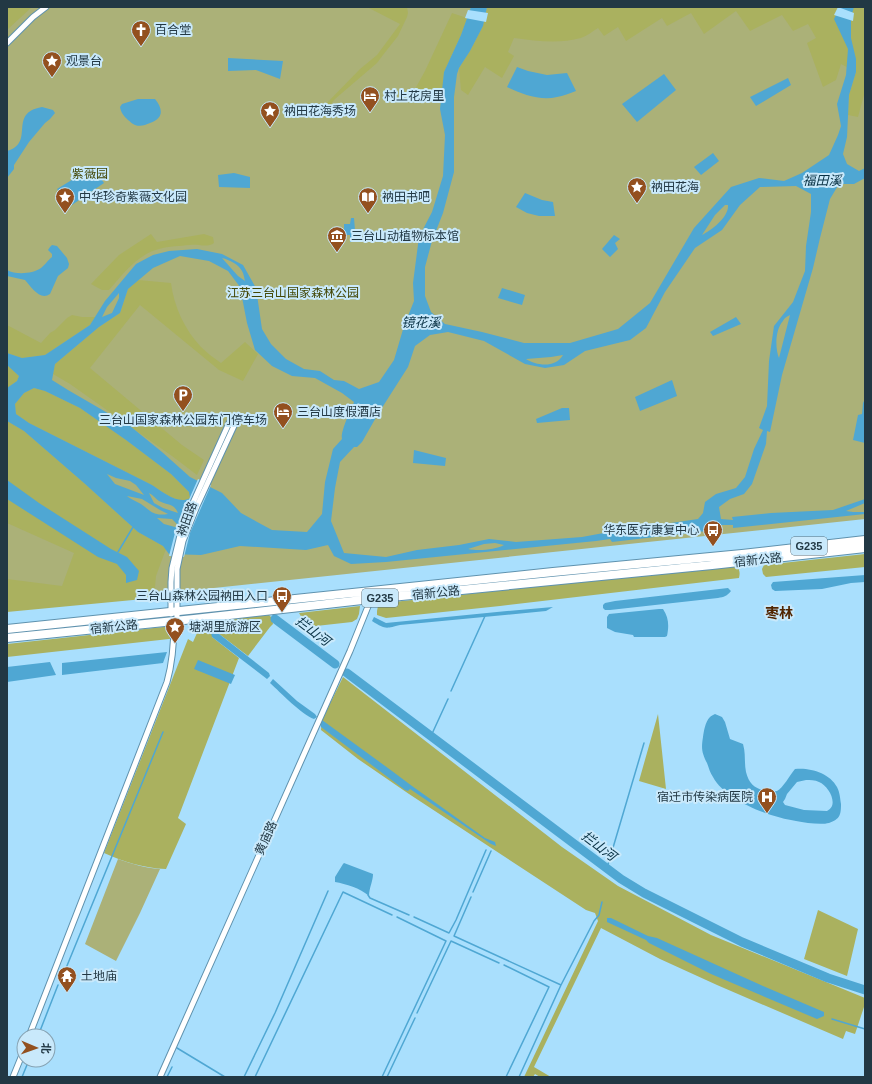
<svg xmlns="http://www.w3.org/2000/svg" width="872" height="1084" font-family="Helvetica,'Noto Sans SC',sans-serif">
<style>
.green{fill:#abb178}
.forest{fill:#aab15f}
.water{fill:#4fa7d3;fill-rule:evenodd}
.pier{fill:#a9dffd}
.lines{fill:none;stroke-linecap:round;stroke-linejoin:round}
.stream{stroke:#4fa7d3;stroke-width:1.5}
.river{stroke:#4fa7d3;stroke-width:9}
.minor-casing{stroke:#5f92ae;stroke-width:7}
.trunk-casing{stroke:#5f92ae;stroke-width:10}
.minor{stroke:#fff;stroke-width:5}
.trunk{stroke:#fff;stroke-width:8}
.labels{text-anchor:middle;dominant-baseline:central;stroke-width:4;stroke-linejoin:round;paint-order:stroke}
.shield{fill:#c9e9fb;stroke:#546d7b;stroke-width:1}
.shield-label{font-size:11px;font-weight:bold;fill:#223844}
.poi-label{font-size:12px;fill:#223844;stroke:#c9e9fb;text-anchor:start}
.park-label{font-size:12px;fill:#424604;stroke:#c9e9fb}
.street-label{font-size:12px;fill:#223844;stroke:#c9e9fb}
.water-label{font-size:13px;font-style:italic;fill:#073043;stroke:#c9e9fb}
.quarter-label{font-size:14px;font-weight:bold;fill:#512501;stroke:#c9e9fb}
</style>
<rect width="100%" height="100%" fill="#a9dffd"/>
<!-- green -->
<path class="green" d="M 7,7 L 865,7 L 865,519 L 7,610 Z
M 118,859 C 132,864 145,868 160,869 L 140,913 L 116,961 L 85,944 Z"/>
<!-- forest -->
<path class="forest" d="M 7,7 L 32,7 L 7,30 Z
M 367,7 L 407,7 L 408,13 L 407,17 L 398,36 L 383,55 L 377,63 L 335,99 L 327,109 L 322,108 L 360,69 L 377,55 L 400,24 Z
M 487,7 L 865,7 L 865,91 L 858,117 L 848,115 L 849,95 L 856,72 L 841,64 L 836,80 L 823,87 L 807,43 L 816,38 L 808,24 L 793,31 L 782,15 L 750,31 L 736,11 L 704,34 L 691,13 L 667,26 L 662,18 L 626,41 L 618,27 L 604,36 L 598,28 C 593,31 587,36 581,38 C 559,44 537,41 514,38 L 508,52 L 514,56 L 502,78 L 485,67 L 468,95 L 461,90 L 459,68 L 470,51 L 483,26 Z
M 452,13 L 464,17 L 467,19 L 461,35 L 444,72 L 442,96 L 429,94 L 415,89 L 425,71 Z
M 151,234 L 157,242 L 204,234 L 213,237 L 214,243 C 208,248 198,244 190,245 C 180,246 169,246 159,249 C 138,254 123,274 109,290 L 102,290 L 91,284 L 119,255 Z
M 138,280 L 171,283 C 174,307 185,330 201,347 C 207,353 214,358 221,363 L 245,342 L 258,354 L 243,381 L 219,370 L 140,305 L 90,368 L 182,445 L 204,460 L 197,475 L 172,456 L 70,384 L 53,374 L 55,364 L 99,327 L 120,313 L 128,289 Z
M 72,315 L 82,317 L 95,317 L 90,325 L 45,355 L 22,358 L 7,353 L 7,325 L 41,343 L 50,333 L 55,330 L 67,318 Z
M 7,365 L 19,376 L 17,381 L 7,388 Z
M 34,388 L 45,391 L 80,408 L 126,440 L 171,474 L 189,492 L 190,498 C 178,505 163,492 152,485 L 29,423 L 16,414 L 15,404 L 24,393 Z
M 7,421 L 24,431 L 84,483 L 138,532 L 163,546 L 166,549 L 156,576 L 154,598 L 7,612 L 7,579 L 62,586 L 74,553 L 7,523 Z
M 865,554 L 865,567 L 766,577 L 763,574 L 762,569 L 764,565 Z
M 730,566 L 737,566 C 740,571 740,573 739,578 L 500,606 L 386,618 L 377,615 L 377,611 L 378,606 L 384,603 Z
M 360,606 L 359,614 L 357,619 L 352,622 L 316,626 C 307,626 303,620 299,613 Z
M 269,615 L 272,618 L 273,624 L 270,627 L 248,656 L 214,630 L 212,637 L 239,658 L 178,818 L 186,824 L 166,869 C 142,868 125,862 104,853 L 188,639 L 193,642 L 201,624 L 219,623 L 226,630 L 229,630 L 223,625 L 221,620 Z
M 181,625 L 178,638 L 7,657 L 7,644 Z
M 343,677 L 562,847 L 618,886 L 711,935 L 865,998 L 865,1004 L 855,1034 L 846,1031 L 843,1039 L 717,985 L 660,959 L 601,928 L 534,1067 L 551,1077 L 540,1077 L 535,1074 L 533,1077 L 524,1077 L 598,921 L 595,913 L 586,910 L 409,794 L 358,759 L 321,730 L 322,720 Z
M 658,714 L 666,789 L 639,781 Z
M 818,910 L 858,929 L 847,976 L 804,959 Z"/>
<!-- water -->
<path class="water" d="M 471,7 L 487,7 L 483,26 L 470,51 L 459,68 L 457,74 L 454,97 L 454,172 L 443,213 L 432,241 L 425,267 L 425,296 L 431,312 L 445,324 L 482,332 L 524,343 L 570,343 L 618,329 L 650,303 L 694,228 L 731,187 L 759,178 L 784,181 L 802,173 L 829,155 L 838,135 L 841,126 L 837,104 L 846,75 L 848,49 L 834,19 L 840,7 L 854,7 L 851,17 L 851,38 L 856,59 L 856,72 L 849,95 L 847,137 L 843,154 L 847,164 L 859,171 L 865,168 L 865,178 L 854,184 L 839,184 L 830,199 L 820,238 L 813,268 L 782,375 L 770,432 L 767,431 L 766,444 L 752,484 L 744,494 L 730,499 L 719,507 L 721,519 L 733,520 L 732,517 L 771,513 L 833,510 L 865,499 L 865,503 L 846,511 L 853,512 L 865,512 L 865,514 L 733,528 L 733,525 L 722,525 L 707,531 L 612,542 L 610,539 L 596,541 L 386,562 L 351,564 L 334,556 L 328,545 L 306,550 L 240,546 L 201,555 L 169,554 L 163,546 L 138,532 L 84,483 L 24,431 L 7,421 L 7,388 L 17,381 L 19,376 L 7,365 L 7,353 L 22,358 L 45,355 L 90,325 L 105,301 L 136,264 L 153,255 L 169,251 L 197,249 L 222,254 L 243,265 L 256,288 L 262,329 L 271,344 L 286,359 L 304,369 L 320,371 L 334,380 L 344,381 L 359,389 L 379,382 L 394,360 L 404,326 L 414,301 L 413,283 L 419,237 L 432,212 L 443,176 L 445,135 L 440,109 L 444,72 L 461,35 ZM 796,186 L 811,194 L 811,212 L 806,246 L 805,271 L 793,302 L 774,326 L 769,361 L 767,406 L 759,428 L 763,430 L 754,449 L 745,477 L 736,488 L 716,494 L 705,502 L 703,513 L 698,519 L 609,532 L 582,537 L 516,542 L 489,539 L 459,545 L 417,550 L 386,557 L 344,553 L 331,521 L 335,488 L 340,462 L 354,447 L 357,447 L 362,442 L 378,414 L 408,367 L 415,346 L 430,335 L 448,332 L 484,341 L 525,364 L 545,368 L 564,365 L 585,351 L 630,340 L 646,328 L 665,292 L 695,248 L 722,230 L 740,205 L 760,187 ZM 725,205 L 728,205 C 729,217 712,230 702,235 L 715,215 ZM 180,256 L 209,261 L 228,271 L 240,287 L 247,323 L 255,350 L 272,366 L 292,376 L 315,378 L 342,393 L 354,402 C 351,410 340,432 342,439 L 333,449 L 325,482 L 322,514 L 307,532 L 272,530 L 241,513 L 222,493 L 190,477 L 162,452 L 130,426 L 68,390 L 52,380 L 55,364 L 99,327 L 120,313 L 128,289 L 153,268 ZM 222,258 C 230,260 238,264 242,271 C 244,274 244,278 245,281 L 238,276 ZM 119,293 L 119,298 L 112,313 L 102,317 L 107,307 ZM 790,315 L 779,358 C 775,348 775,330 783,321 C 784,318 788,316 790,315 ZM 563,355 C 556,368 537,366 526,359 L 551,357 ZM 34,388 L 45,391 L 80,408 L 126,440 L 171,474 L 189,492 L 190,498 C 178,505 163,492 152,485 L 29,423 L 16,414 L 15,404 L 24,393 ZM 107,474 L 116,478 L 130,481 L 136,485 L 144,495 L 115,484 ZM 149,493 C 153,495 156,499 159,501 C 168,506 173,502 178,513 L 163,508 L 154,503 ZM 127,496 L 142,499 L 160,510 L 168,514 C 153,516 152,512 141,504 C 136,501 130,499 127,496 ZM 157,518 L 172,519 L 178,525 L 175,527 L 164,524 ZM 673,525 L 683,528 C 673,534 664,535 655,529 ZM 495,543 L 504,545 C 495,550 478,551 468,549 L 484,544 Z
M 228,58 L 283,61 L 280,79 L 256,70 L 228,71 Z
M 517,67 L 528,71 L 547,75 L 567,73 L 576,91 C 570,93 563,96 557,97 C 540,101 522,94 507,87 Z
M 664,74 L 676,90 L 637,122 L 622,104 Z
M 788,78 L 791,85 L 756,106 L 750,97 Z
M 138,99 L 155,99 C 163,109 164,118 150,123 C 145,125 141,127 135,125 C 132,124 131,122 128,120 C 124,116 121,113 120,107 L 122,104 Z
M 42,107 L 53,110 L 55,113 L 50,119 L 45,123 L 29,142 L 14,165 L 14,169 L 7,178 L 7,151 C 36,143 7,113 42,107 Z
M 713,153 L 719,161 L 701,175 L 694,167 Z
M 93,167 L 104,183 L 69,207 L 57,189 Z
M 234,173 L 250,177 L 250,188 L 219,187 L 218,175 Z
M 525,193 L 542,200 L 553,202 L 555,216 L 539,216 L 527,213 L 516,207 Z
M 351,218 L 354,218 L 355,230 L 359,230 L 359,238 L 354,242 L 350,242 L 350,235 L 344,235 L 344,224 L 350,224 Z
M 614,235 L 620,239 L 615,243 L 618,249 L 610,257 L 602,249 Z
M 52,245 L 57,246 L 67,258 L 69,264 L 68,268 L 58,276 L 50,294 C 40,301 31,287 25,280 L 7,276 L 7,270 C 16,275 32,274 41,268 C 44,266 48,260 52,257 L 52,254 L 48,250 L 50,247 Z
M 502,288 L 525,295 L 522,305 L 498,298 Z
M 736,317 L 741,324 L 713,336 L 710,332 Z
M 672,380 L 677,396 L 640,411 L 635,397 Z
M 865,399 L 865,443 L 853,440 L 858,415 L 862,414 L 863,403 Z
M 562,408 L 569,408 L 570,420 L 537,423 L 536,419 Z
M 414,450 L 446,458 L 445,466 L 413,463 Z
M 7,480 L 39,503 L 111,549 L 127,557 L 139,571 L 137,580 L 126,583 L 126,575 L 117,564 L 98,557 L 7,499 Z
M 865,575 L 865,582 L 851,583 L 822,589 L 775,591 L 772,589 L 771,585 L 773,582 Z
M 728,588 L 731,591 C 727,596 724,597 718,598 L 610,610 L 605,610 L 603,608 L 603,605 L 605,603 L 615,601 Z
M 553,607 L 546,611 L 400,625 C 385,629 385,629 372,621 L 374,617 L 386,623 L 507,611 Z
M 659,609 L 663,609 C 669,618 669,626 667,636 L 665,637 L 634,637 L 633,635 L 615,632 L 607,628 L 607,617 L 609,614 Z
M 214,630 L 269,673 L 270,676 L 267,679 L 212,637 L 211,633 Z
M 167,652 L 163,663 L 62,675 L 62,663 Z
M 198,660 L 235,675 L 231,684 L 194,669 Z
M 50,662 L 56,675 L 7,682 L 7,667 Z
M 273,679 L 297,701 L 315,714 L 317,717 L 314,719 C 301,714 281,693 270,683 Z
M 715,714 L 722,717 L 725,722 L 730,739 L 743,744 C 746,754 744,762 746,772 C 749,784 755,789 767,791 C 770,791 774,792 777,791 C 783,788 790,775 795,769 C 809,767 830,773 837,787 C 840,793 840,798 841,804 C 841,815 840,819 829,823 C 821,825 806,823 796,821 C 770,817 726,801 713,777 C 710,773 709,768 707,763 C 702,753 701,749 703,737 C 704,731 705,722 710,717 C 711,716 713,715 715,714 ZM 806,780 C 810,780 815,780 819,782 C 827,785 835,798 832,806 C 831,808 829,810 827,811 L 804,810 L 785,805 L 783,802 L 785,799 L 787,794 L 797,782 Z
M 322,720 L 392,771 L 412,786 L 485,838 L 495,842 L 496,846 L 491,844 L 410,789 L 408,791 L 405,790 L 321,727 L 320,723 Z
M 344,863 L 373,874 C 373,881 369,888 369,896 C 360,888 346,884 335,882 L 335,877 L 343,864 Z
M 607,918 L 611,918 L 648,936 L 657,938 L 763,986 L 824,1012 L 824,1016 L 817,1019 L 711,974 L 649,943 L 646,940 L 607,922 Z"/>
<!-- pier -->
<path class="pier" d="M 838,7 L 854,13 L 853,21 L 834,15 Z
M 468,10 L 488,13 L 486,22 L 465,18 Z
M 350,408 L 380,413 L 378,417 L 348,411 Z
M 198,479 L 211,485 L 190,533 L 184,557 L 169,556 L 176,529 Z"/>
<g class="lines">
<!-- stream -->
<path class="stream" d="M 118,552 L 133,527
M 451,691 L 485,616
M 431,736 L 448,699
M 607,868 L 644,743
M 473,892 L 491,851
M 368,895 L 370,898 L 409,915
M 471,897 L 454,936 L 561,985
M 414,917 L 449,933 L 456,920 L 486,850
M 451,941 L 499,963
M 504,965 L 549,987 L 506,1077
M 64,973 L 163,732
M 417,1013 L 451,941
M 832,1019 L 865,1029
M 38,1036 L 58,985
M 177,1048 L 225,1077
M 22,1077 L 29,1060
M 167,1077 L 172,1067
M 244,1077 L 275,1013 L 328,891
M 255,1077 L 343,892 L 392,915
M 382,1077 L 446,941 L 397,917
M 387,1077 L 415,1018
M 519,1077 L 561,985 L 594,921 L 599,915 L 602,902"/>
<!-- river -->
<path class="river" d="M 646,533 L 695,527
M 275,619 L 335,664
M 347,673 L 621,879 L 644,893 L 742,942 L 828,978 L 865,990"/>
<defs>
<path id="minor" d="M 7,43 L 33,17 L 46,7
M 171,614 L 171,582 L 172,568 L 182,527 L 229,423 L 234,426 L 197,506 L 183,541 L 177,569 L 177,621
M 29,1036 L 167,682 C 173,661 174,643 174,621
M 13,1077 L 24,1050
M 160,1077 L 350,651 L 371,599"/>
<path id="trunk" d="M 7,629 L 553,572 L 742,554 L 865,540
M 7,638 L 194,619 L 371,599 L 712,565 L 865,548"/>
</defs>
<!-- minor casing -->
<use href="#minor" class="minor-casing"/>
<!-- trunk casing -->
<use href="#trunk" class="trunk-casing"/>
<!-- minor -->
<use href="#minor" class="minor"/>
<!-- trunk -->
<use href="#trunk" class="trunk"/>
</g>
<!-- icons -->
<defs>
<symbol id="church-pin" viewBox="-11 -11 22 30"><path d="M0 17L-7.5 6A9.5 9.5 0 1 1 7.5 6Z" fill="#93501f" stroke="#c9e9fb"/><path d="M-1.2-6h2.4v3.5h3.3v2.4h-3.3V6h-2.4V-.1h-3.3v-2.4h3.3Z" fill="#fff"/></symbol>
<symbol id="sight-pin" viewBox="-11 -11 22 30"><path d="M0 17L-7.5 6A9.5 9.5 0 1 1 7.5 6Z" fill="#93501f" stroke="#c9e9fb"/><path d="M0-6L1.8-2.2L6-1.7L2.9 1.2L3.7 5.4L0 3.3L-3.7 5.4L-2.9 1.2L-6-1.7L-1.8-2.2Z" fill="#fff"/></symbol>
<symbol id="hotel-pin" viewBox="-11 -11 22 30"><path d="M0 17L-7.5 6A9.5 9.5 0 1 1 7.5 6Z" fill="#93501f" stroke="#c9e9fb"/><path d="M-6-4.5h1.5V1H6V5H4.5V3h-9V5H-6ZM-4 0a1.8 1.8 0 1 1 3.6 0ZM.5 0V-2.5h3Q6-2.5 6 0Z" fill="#fff"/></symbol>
<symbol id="library-pin" viewBox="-11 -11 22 30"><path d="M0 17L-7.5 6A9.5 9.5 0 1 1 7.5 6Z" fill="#93501f" stroke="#c9e9fb"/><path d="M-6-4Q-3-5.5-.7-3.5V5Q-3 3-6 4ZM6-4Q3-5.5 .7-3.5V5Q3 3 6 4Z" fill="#fff"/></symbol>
<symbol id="museum-pin" viewBox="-11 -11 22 30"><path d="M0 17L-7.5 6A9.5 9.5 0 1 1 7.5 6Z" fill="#93501f" stroke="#c9e9fb"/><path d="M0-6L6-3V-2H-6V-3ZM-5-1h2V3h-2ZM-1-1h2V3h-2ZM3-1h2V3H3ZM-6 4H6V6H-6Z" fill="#fff"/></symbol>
<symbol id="parking-pin" viewBox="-11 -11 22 30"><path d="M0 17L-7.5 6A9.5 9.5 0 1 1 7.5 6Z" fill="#93501f" stroke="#c9e9fb"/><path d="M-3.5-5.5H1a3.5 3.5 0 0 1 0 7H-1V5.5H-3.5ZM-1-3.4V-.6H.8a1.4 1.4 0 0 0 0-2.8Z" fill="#fff"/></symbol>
<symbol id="bus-pin" viewBox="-11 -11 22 30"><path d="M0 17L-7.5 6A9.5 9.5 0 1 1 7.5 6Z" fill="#93501f" stroke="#c9e9fb"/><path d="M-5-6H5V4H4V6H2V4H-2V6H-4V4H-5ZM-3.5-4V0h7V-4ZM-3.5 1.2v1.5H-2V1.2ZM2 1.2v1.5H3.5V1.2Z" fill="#fff"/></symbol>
<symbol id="hospital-pin" viewBox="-11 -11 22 30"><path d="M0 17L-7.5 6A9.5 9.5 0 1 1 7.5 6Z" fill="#93501f" stroke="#c9e9fb"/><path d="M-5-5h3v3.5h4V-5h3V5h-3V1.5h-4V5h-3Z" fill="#fff"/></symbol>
<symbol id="temple-pin" viewBox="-11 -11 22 30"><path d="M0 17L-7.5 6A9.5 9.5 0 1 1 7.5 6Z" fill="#93501f" stroke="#c9e9fb"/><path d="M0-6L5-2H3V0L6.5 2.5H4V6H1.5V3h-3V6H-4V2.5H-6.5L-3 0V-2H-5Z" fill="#fff"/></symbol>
</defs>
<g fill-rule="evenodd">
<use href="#church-pin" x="130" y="19" width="22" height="30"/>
<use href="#sight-pin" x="41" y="50" width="22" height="30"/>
<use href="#hotel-pin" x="359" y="85" width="22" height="30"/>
<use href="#sight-pin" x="259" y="100" width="22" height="30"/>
<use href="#sight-pin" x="626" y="176" width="22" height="30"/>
<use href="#sight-pin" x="54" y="186" width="22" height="30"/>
<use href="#library-pin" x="357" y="186" width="22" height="30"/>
<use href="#museum-pin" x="326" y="225" width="22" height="30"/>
<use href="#parking-pin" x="172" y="384" width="22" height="30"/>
<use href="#hotel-pin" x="272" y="401" width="22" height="30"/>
<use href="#bus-pin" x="702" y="519" width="22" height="30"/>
<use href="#bus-pin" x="271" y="585" width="22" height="30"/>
<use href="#sight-pin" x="164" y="616" width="22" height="30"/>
<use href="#hospital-pin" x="756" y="786" width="22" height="30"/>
<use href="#temple-pin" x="56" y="965" width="22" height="30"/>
</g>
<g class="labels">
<!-- shield labels -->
<g class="shield">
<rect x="791" y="537" width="36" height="18" rx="3"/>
<rect x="362" y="589" width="36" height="18" rx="3"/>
</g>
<g class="shield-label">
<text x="809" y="546">G235</text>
<text x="380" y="598">G235</text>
</g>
<!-- poi labels -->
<g class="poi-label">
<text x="155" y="30">百合堂</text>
<text x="66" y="61">观景台</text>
<text x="384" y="96">村上花房里</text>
<text x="284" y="111">衲田花海秀场</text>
<text x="651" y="187">衲田花海</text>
<text x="79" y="197">中华珍奇紫薇文化园</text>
<text x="382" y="197">衲田书吧</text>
<text x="351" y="236">三台山动植物标本馆</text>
<text x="297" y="412">三台山度假酒店</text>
<text x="183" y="420" text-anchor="middle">三台山国家森林公园东门停车场</text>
<text x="699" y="530" text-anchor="end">华东医疗康复中心</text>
<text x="268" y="596" text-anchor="end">三台山森林公园衲田入口</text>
<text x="189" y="627">塘湖里旅游区</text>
<text x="753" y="797" text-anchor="end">宿迁市传染病医院</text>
<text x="81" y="976">土地庙</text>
</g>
<!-- park labels -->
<g class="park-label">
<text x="90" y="174">紫薇园</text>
<text x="293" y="293">江苏三台山国家森林公园</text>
</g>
<!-- street labels -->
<g class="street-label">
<text transform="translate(187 519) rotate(-70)">衲田路</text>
<text transform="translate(758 560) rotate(-6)">宿新公路</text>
<text transform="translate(436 593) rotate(-6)">宿新公路</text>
<text transform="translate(114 627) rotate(-6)">宿新公路</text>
<text transform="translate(266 838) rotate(-66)">黄庙路</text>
</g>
<!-- water labels -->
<g class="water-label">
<text x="822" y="180">福田溪</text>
<text x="421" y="322">镜花溪</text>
<text transform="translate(313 631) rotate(37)">拦山河</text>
<text transform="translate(599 846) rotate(37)">拦山河</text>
</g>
<!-- quarter labels -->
<g class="quarter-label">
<text x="779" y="613">枣林</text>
</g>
</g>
<!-- border -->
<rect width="872" height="1084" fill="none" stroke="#223844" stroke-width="16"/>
<!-- north arrow -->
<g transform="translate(36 1048) rotate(92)"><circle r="19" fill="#c9e9fb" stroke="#86a2b2"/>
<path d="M0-3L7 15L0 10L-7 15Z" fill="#93501f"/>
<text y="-6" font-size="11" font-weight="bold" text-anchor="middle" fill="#223844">北</text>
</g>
</svg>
